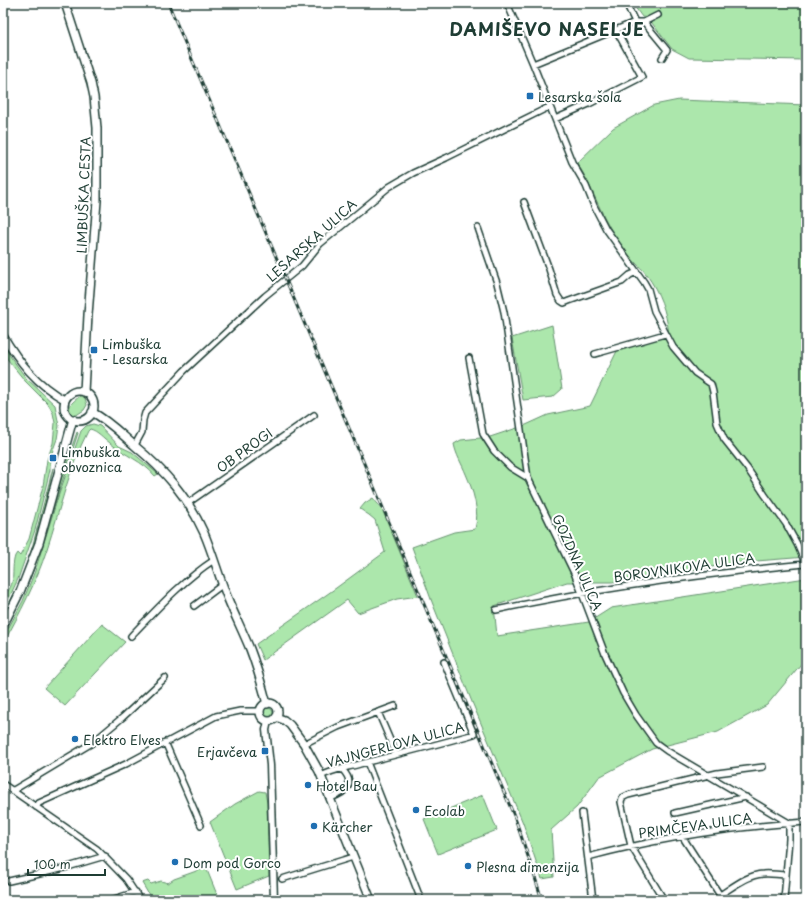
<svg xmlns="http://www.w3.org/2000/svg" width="809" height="903" font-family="'Playpen Sans',sans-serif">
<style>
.green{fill:#ace7ac;stroke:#669270}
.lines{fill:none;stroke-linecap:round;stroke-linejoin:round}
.minor-casing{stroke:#1f3d34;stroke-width:8}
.tertiary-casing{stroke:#1f3d34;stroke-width:9}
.secondary-casing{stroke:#1f3d34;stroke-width:10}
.minor{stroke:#fff;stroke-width:5}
.tertiary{stroke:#fff;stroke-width:6}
.secondary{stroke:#fff;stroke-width:7}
.rail-casing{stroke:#1f3d34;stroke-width:3}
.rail{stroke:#fff;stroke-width:1.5;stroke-dasharray:4.5;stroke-linecap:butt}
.poi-dot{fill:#1f6fb2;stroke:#fff;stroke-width:1.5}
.labels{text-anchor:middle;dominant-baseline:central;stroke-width:4;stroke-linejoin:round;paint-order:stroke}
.poi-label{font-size:13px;fill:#1f3d34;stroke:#fff;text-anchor:start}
.street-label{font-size:13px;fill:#1f3d34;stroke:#fff}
.district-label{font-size:17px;font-weight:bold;letter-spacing:1px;fill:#1f3d34;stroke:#fff}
</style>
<rect width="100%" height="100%" fill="#fff"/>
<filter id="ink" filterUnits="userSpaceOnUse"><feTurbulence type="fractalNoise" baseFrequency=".025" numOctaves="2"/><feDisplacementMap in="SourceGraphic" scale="8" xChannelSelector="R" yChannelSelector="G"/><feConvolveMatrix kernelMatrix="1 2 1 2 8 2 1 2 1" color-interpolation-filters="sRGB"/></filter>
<g filter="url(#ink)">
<!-- green -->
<path class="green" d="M 632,3 L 806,3 L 806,60 L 689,58 L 672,49 L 648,18 L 642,17 Z
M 679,100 L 806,105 L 806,557 L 744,562 L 612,582 L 567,582 L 494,606 L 497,636 L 589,622 L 611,608 L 806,578 L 806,658 L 767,705 L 718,732 L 652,749 L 599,777 L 577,807 L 551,830 L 554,877 L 542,879 L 523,823 L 472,702 L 432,602 L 412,547 L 454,532 L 475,529 C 480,512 473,490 466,474 C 462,464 456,455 454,444 L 461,440 L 490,437 L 526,425 L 548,415 L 590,406 L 618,349 L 669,334 C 666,311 660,293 646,274 C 643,269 638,266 634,261 C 627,254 621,245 615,236 C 600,213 592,186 577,163 L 613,128 L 654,105 Z
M 552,325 L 562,389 L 553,397 L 523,400 L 512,338 Z
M 3,340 L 10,356 L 26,378 L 55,405 L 59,426 L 57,439 L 50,458 L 50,470 L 35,530 L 18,579 L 3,611 L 3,596 C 18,584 10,572 15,556 L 17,553 L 20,556 L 29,539 L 43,486 L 47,460 L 53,443 L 55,423 L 53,413 L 48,404 L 25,381 L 8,360 L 3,350 Z
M 81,395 L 85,398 L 87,405 L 84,410 L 75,416 C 62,407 75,401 81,395 Z
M 93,424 L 100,426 L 119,446 L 132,452 L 158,474 L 155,476 C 144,462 124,455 110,443 C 103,438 98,431 90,429 L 88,431 C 69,468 60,510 47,549 C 36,583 20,613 3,644 L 3,638 L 23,601 L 35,571 L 58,497 L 81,431 L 86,426 Z
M 77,432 L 78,433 L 34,569 L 23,595 L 3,633 L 3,630 L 21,594 Z
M 53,468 L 41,524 L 33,549 L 22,580 L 3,619 L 3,616 L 21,579 L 32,548 Z
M 373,498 L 382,509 L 418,596 L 397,599 L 358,613 L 347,600 L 263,660 L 256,644 L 336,588 L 385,552 L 375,520 L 369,515 L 360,509 L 365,503 Z
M 102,624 L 125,642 L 65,706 L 44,688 Z
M263 713a5 5 0 1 1 10 0a5 5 0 1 1-10 0Z
M 259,791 L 265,792 L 267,803 L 269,876 L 237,889 L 210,822 L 235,804 Z
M 483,795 L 497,830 L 438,854 L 424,819 Z
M 209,862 L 211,866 L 207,870 L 218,897 L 207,900 L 152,900 L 142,883 L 148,881 L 151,884 L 161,881 L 168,883 L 174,879 L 202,869 Z"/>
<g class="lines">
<defs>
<path id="minor" d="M 507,3 L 533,64 L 572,162 L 586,186 L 594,206 L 606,229 L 644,282 L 648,289 L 654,311 L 673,347 L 695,373 L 711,384 L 713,392 L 717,423 L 724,439 L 747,468 L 765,495 L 786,524 L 797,544 L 806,565
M 635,22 L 644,22 L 667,50 L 662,58
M 644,22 L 658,15
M 533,64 L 635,22 L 626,3
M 555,119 L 589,104 L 642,77 L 616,30
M 524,202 L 549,269 L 557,295 L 561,301 L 564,303 L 569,301 L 622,282 L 630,275 L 637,272
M 478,228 L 497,283 L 504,312 L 528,478 L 575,575 L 605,654 L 623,693 L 636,715 L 656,743 L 667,751 L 789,823 L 789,839 L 784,900
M 595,354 L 665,334
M 469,358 L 483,434 L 494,451 L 510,467 L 528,478
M 135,445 L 142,432 L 143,420 L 145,413 L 184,371 L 265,296 L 302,266 L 320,244 L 389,187 L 413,173 L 446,158 L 549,107
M 188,503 L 314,415
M 194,606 L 222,585
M 496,610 C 598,588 702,574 805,564
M 131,636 C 157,609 182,581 214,560
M 378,712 L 396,754
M 165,742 L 201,825
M 304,744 L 338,727 L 395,706
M 367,762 L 421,900
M 321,776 C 334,769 346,768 360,764 C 398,754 436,745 474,734 L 444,662
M 3,784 L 97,849 L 126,879 L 140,900
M 12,791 L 92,743 L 123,717 L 165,678
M 331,798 C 347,792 356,784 342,769
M 36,807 L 39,803 L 126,764 L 216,716 L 240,711 L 260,711
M 582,813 L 593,900
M 675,813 L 746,797
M 682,836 L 723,900
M 588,857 C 659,838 732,827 806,822
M 282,879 L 353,857
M 9,881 L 61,869 L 105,856
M 720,895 C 733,887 747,875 763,874 C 770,873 778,875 786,875
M 111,900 L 136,892
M 664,900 L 631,846 L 621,802 L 622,798 L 628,795 L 717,773 L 763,767"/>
<path id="tertiary" d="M 3,335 C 19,362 37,385 65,400
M 268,721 L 266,730 L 270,765 L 274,900"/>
<path id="secondary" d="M 65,3 L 91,83 L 94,97 L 97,128 L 97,201 L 88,315 L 84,392
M64 406a15 15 0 1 1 30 0a15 15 0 1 1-30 0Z
M 92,412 C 109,421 121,434 135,446 C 165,471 188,497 204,533 C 213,554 219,577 228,599 C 235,616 243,632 250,649 C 257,667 262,685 267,704
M 3,626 L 20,592 L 39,543 L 73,419
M260 712a9 9 0 1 1 18 0a9 9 0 1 1-18 0Z
M 276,717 L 284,720 L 290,725 L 304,744 L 319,771 L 371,900"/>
</defs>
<!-- minor casing -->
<use href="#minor" class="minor-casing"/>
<!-- tertiary casing -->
<use href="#tertiary" class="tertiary-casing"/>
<!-- secondary casing -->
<use href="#secondary" class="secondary-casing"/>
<!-- minor -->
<use href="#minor" class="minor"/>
<!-- tertiary -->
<use href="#tertiary" class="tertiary"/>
<!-- secondary -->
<use href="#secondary" class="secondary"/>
<defs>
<path id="rail" d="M 168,3 L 515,818 L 532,868 L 542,900"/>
</defs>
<!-- rail casing -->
<use href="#rail" class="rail-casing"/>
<!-- rail -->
<use href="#rail" class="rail"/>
</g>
</g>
<!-- markers -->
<g class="poi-dot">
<rect x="526" y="92" width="8" height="8" rx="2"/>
<rect x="90" y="346" width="8" height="8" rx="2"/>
<rect x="49" y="454" width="8" height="8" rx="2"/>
<circle cx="75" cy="739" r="4"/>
<rect x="261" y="747" width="8" height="8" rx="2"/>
<circle cx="308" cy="785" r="4"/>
<circle cx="416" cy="810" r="4"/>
<circle cx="314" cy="826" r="4"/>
<circle cx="175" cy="862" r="4"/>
<circle cx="468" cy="866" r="4"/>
</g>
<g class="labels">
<!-- poi labels -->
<g class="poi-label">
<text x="538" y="96">Lesarska šola</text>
<text x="102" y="343">Limbuška<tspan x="102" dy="15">- Lesarska</tspan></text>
<text x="61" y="451">Limbuška<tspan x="61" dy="15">obvoznica</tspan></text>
<text x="83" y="739">Elektro Elves</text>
<text x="257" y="751" text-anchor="end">Erjavčeva</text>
<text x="316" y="785">Hotel Bau</text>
<text x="424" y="810">Ecolab</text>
<text x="322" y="826">Kärcher</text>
<text x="183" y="862">Dom pod Gorco</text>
<text x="476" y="866">Plesna dimenzija</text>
</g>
<!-- street labels -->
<g class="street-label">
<text transform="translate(83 195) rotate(-88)">LIMBUŠKA CESTA</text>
<text transform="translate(311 240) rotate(-42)">LESARSKA ULICA</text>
<text transform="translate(244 450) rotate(-36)">OB PROGI</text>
<text transform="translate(578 562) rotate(66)">GOZDNA ULICA</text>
<text transform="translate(684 567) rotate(-8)">BOROVNIKOVA ULICA</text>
<text transform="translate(395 744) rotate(-15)">VAJNGERLOVA ULICA</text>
<text transform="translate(695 825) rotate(-8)">PRIMČEVA ULICA</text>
</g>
<!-- district labels -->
<g class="district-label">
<text x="547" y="29">DAMIŠEVO NASELJE</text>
</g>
</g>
<!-- margin -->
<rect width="809" height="903" fill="none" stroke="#fff" stroke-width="16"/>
<rect x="8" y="8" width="793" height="887" fill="none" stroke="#1f3d34" stroke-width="1.5" filter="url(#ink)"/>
<!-- scale -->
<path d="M28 869v6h77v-6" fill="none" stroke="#1f3d34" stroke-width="2"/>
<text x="34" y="869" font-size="12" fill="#1f3d34" stroke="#ffffff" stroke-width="3" paint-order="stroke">100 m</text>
</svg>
